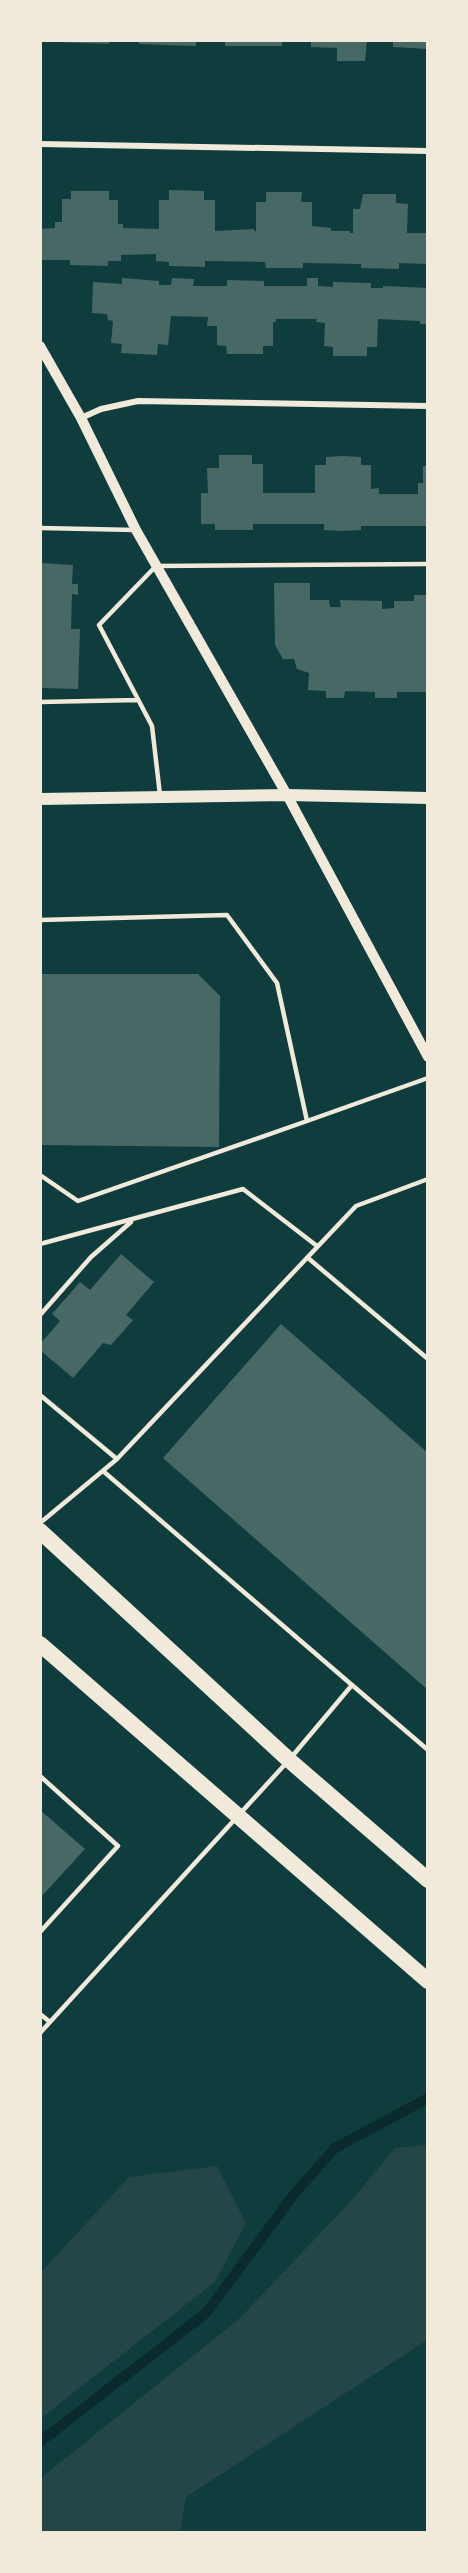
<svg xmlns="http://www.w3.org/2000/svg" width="468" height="2573" font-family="Lato,sans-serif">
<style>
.green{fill:#244646}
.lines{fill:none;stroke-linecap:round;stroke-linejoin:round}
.stream{stroke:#0a2a2b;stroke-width:10}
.building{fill:#486865}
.service{stroke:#f1e9da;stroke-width:4.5}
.minor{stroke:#f1e9da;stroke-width:6}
.tertiary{stroke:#f1e9da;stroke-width:10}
.secondary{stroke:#f1e9da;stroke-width:12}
.trunk{stroke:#f1e9da;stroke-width:16}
</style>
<rect width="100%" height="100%" fill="#0f3d3e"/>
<!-- green -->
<path class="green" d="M 427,2145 L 427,2340 L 186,2497 L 180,2532 L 41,2532 L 41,2478 L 240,2318 L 351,2201 L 395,2148 Z
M 217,2166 L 246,2223 L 215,2282 L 41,2418 L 41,2272 L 129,2177 Z"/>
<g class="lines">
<!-- stream -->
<path class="stream" d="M 40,2442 L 206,2313 L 295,2193 L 335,2148 L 428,2098"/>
</g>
<!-- building -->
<path class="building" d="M 56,40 L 109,40 L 109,44 L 56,42 Z
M 139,40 L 196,40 L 196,46 L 139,44 Z
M 225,40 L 282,40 L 282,46 L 225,46 Z
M 311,40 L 367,40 L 365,61 L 337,61 L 337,48 L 311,47 Z
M 393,40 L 428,40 L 428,49 L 393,47 Z
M 169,190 L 204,191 L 204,200 L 215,200 L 215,231 L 253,229 L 256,232 L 256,202 L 266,202 L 266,192 L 302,192 L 301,202 L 312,202 L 312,226 L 331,228 L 331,231 L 350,231 L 350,233 L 353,233 L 353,209 L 360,209 L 363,194 L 396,194 L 396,203 L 408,204 L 407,233 L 428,233 L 428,264 L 399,263 L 399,269 L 361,268 L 361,264 L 303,263 L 303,268 L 266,268 L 265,262 L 205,261 L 205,267 L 169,266 L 169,262 L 156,261 L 156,254 L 121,255 L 121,261 L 108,261 L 108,266 L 70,265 L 70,260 L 41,260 L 41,229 L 55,228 L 55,222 L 62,222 L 62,199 L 71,199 L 71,191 L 109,191 L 109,200 L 118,200 L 118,224 L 123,224 L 123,228 L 157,229 L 159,229 L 159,200 L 169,200 Z
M 122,278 L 159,281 L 159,285 L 171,285 L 172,278 L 194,279 L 193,286 L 227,286 L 227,280 L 264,281 L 264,286 L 307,286 L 307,278 L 318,278 L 318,286 L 333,287 L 333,282 L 371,283 L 371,288 L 383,288 L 383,286 L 428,288 L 428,319 L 426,324 L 420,324 L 420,321 L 378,319 L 377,347 L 367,347 L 367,356 L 333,356 L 333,347 L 324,346 L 325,323 L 316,322 L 317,319 L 276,319 L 276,322 L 273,322 L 273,346 L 263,346 L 263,354 L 227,354 L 226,346 L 217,345 L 217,326 L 207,326 L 208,317 L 171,316 L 168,345 L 158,344 L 157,355 L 121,353 L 122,344 L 111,343 L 113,321 L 108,320 L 107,314 L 92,313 L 93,282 L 122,284 Z
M 219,455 L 252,455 L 252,464 L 263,464 L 263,493 L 315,493 L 315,465 L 326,465 L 326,457 L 342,456 L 361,457 L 361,465 L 371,465 L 371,489 L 379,488 L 379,494 L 418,494 L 418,483 L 423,483 L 423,466 L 428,466 L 428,526 L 361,526 L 361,530 L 343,531 L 324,530 L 324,524 L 253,524 L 253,530 L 215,530 L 215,524 L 201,524 L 201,493 L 208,493 L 207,468 L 219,468 Z
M 40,563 L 73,565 L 72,584 L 78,584 L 78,595 L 72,594 L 71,629 L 80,629 L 78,689 L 40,688 Z
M 274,583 L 310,583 L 310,600 L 329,600 L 330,607 L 341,607 L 340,600 L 382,601 L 382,609 L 394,608 L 394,601 L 414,601 L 414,595 L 428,595 L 428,692 L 397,692 L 397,698 L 375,698 L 375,692 L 345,691 L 344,698 L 326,698 L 326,691 L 308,690 L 309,673 L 297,669 L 294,659 L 283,659 L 275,645 Z
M 40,974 L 198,974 L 220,996 L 219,1147 L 40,1145 Z
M 121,1254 L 154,1282 L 126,1315 L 133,1320 L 111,1345 L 103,1343 L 73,1378 L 40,1350 L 40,1344 L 60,1321 L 52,1314 L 80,1282 L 90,1290 Z
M 281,1324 L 428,1453 L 428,1690 L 163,1458 Z
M 40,1810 L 85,1849 L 40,1898 Z"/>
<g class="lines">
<!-- service -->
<path class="service" d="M 40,528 L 136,530
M 40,702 L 138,700
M 160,795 L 152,726 L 99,625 L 156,566 L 428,564
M 40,920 L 227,915 L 277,983 L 307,1121 L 428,1078
M 40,1175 L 78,1201 L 307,1121
M 40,1244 L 243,1189 L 317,1246
M 308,1258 L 428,1359
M 40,1315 L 91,1257 L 131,1222
M 40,1395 L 117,1459
M 40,1523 L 117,1459 L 356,1206 L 428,1179
M 352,1685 L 428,1750
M 40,1776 L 118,1846 L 40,1932
M 40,2014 L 50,2022
M 40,2033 L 289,1760 L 352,1685 L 103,1471"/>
<!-- minor -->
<path class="minor" d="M 40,144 L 428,151
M 81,418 L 101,409 L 138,401 L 428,406"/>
<!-- tertiary -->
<path class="tertiary" d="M 40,346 L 81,418 L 136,530 L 287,795 L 428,1057"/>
<!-- secondary -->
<path class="secondary" d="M 40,799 L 287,795 L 428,798"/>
<!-- trunk -->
<path class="trunk" d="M 40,1531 L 289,1760 L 428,1880
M 40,1644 L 428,1981"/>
</g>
<!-- border -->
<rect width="468" height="2573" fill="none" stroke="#f1e9da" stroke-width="84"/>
</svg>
